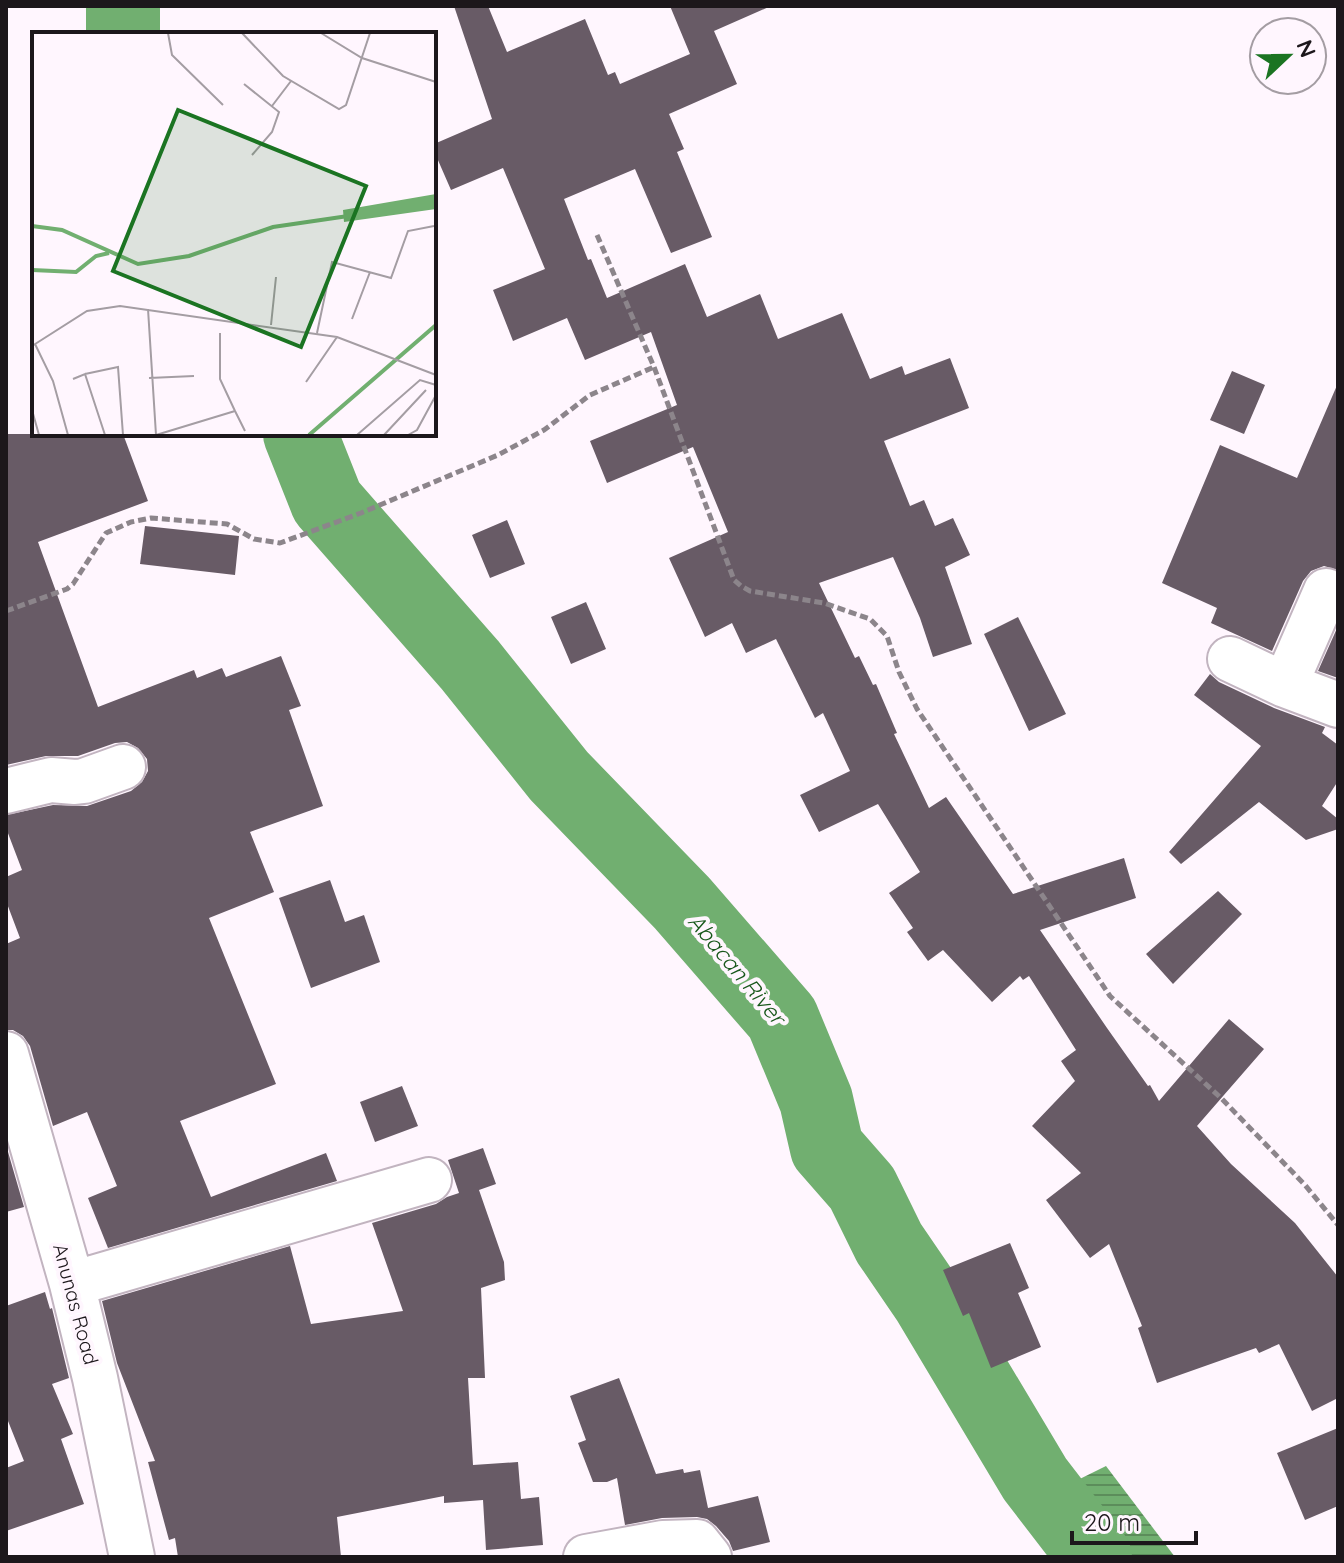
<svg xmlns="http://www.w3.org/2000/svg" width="1344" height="1563" font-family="Quicksand,sans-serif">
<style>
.water{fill:url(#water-rules)}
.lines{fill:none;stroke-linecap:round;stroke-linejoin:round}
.river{stroke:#71af70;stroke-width:74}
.building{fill:#685b66}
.minor-casing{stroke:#c2b4c0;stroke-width:48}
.path{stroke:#8c858b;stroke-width:5;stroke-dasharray:8 4;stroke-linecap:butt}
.minor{stroke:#fff;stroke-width:44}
.labels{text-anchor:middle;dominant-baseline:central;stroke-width:8;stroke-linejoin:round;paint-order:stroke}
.street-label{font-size:20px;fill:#1c171b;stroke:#fff6fe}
.water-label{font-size:22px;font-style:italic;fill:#19581c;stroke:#fff6fe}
.inset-river{fill:none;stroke:#71af70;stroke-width:4}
.inset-road{fill:none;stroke:#a49da3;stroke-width:2}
.view{fill:#1b7422;fill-opacity:0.15;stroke:#1b7422;stroke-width:4}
.inset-edge{fill:none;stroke:#1c171b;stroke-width:4}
</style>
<defs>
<pattern id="water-rules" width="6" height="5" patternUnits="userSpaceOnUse" patternTransform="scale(2)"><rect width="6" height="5" fill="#71af70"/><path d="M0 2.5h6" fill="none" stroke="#5c8d5b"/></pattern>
</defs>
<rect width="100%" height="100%" fill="#fff6fe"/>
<!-- water -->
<path class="water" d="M 1106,1466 L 1175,1557 L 1049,1557 L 1017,1510 Z"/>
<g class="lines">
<!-- river -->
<path class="river" d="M 123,6 L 123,34
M 300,434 L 327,502 L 470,665 L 559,776 L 682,903 L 782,1018 L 816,1100 L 827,1148 L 862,1188 L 889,1243 L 928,1300 L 1035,1479 L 1095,1557"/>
</g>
<!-- building -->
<path class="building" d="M 454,6 L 488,6 L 507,52 L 585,19 L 608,75 L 615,72 L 620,84 L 690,54 L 670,6 L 771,6 L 714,31 L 737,84 L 669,114 L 684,149 L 677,152 L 712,237 L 671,253 L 635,169 L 564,199 L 588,260 L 591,259 L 607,298 L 685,264 L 707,317 L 760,294 L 778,339 L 842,313 L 870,379 L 902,366 L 905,375 L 950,358 L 969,408 L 884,441 L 910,506 L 924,500 L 935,526 L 953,518 L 970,555 L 945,567 L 972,644 L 933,657 L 920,618 L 893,557 L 819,583 L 855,658 L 859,656 L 873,685 L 876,684 L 897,733 L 894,734 L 929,808 L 946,797 L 1013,894 L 1124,858 L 1136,898 L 1040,930 L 1107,1028 L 1148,1086 L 1150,1085 L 1159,1101 L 1229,1019 L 1264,1049 L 1197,1126 L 1231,1164 L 1295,1223 L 1338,1277 L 1338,1398 L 1312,1411 L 1279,1344 L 1259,1353 L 1256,1348 L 1157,1383 L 1138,1328 L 1142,1326 L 1109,1244 L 1090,1258 L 1046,1200 L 1081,1173 L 1032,1126 L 1075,1081 L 1061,1061 L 1076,1050 L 1029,976 L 1023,980 L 1020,976 L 992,1002 L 943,950 L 928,961 L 907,932 L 913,928 L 889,893 L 920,872 L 878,804 L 819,832 L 800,795 L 850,771 L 823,713 L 815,718 L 776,639 L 746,653 L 732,623 L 705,637 L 669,558 L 728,532 L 693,447 L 607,483 L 590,441 L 677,405 L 651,332 L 585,360 L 567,318 L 513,341 L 493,290 L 545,269 L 503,168 L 451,190 L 434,151 L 434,144 L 492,119 Z
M 1232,371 L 1265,385 L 1244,434 L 1210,420 Z
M 1338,383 L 1338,570 L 1324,566 L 1311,571 L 1303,581 L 1272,651 L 1211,623 L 1217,608 L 1162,583 L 1220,445 L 1297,478 Z
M 6,434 L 123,434 L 148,501 L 38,542 L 98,707 L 194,670 L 197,678 L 222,668 L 226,677 L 281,656 L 301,706 L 289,710 L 323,806 L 250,832 L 274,892 L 209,918 L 276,1084 L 180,1121 L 211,1197 L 326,1153 L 337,1181 L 108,1248 L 88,1198 L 117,1186 L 87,1112 L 53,1126 L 30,1046 L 23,1036 L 13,1030 L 6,1030 L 6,944 L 20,938 L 6,901 L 6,877 L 22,870 L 6,828 L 6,815 L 53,805 L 87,806 L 131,791 L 142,782 L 148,771 L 147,759 L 138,748 L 127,742 L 115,743 L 78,756 L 46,756 L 6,765 Z
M 507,520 L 525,564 L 490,578 L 472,535 Z
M 145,526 L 239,536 L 235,575 L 140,564 Z
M 586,602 L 606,649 L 571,664 L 551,617 Z
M 1018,617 L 1066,714 L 1029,731 L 984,634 Z
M 1338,626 L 1338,678 L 1318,671 Z
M 1210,674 L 1219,682 L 1274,708 L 1325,727 L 1322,733 L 1338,745 L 1338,781 L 1322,806 L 1338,819 L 1338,829 L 1306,840 L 1259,802 L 1181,864 L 1169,852 L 1261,746 L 1194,695 Z
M 330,880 L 345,922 L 364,915 L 380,962 L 311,988 L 279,898 Z
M 1218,891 L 1242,914 L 1173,984 L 1146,954 Z
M 402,1086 L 418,1126 L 375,1142 L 360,1102 Z
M 6,1145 L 24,1207 L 6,1212 Z
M 483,1148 L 496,1184 L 479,1190 L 504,1262 L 505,1280 L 481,1288 L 485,1378 L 468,1378 L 473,1465 L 518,1462 L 521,1499 L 539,1497 L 543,1545 L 486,1550 L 483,1500 L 444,1503 L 444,1496 L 337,1517 L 341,1557 L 178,1557 L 175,1538 L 169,1540 L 148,1462 L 155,1461 L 117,1363 L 102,1301 L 290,1246 L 311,1324 L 403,1311 L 372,1223 L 436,1204 L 447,1197 L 459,1193 L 448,1160 Z
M 1010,1243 L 1029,1288 L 1018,1293 L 1041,1347 L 991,1368 L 969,1313 L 963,1316 L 943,1270 Z
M 45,1292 L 50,1309 L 52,1308 L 69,1378 L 52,1384 L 73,1434 L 61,1439 L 84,1504 L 6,1531 L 6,1468 L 24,1461 L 6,1416 L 6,1306 Z
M 619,1378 L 656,1474 L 683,1469 L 684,1473 L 700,1470 L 708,1508 L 758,1496 L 770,1542 L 733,1551 L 729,1541 L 716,1526 L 707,1519 L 697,1517 L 662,1518 L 625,1525 L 617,1478 L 607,1482 L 593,1482 L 578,1443 L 586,1440 L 570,1396 Z
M 1338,1428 L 1338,1506 L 1305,1520 L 1277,1453 Z"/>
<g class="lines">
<defs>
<path id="minor" d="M 1230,659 L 1285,685 L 1338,705
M 1285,685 L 1326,591
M 6,791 L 51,780 L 75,782 L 84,781 L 123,767
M 6,1054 L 72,1284 L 95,1378 L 132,1557
M 72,1284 L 429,1180
M 586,1557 L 663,1543 L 697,1542 L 709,1557"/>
</defs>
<!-- minor casing -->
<use href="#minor" class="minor-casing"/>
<!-- path -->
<path class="path" d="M 597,235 L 654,367 L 734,580 L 741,586 L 750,591 L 824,603 L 870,619 L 887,636 L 899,672 L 917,709 L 1110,996 L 1222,1099 L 1305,1185 L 1338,1225
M 6,611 L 67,589 L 73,584 L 106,533 L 131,522 L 151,518 L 227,524 L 254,539 L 280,543 L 361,513 L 498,455 L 544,430 L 590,395 L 654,367"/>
<!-- minor -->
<use href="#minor" class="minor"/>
</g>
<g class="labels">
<!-- street labels -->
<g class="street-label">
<text transform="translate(76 1304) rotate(75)">Anunas Road</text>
</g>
<!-- water labels -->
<g class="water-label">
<text transform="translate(737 969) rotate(50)">Abacan River</text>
</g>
</g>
<!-- overview -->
<g transform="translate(32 32)">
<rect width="404" height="404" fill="#fff6fe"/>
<path d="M 404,162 L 404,177 L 312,190 L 311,178 Z" fill="#71af70"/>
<path class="inset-river" d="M 0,194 L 30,198 L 106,232 L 157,224 L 241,195 L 323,183M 0,238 L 44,240 L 64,224 L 77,221M 277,403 L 404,293"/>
<path class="inset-road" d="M 136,1 L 140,23 L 191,73M 210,1 L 251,44 L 307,77 L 314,73 L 338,1M 289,1 L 330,26 L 404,50M 212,52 L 247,80 L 240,100 L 220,123M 240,74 L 259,49M 116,277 L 124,403M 320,287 L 338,240M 239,293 L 244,245M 188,301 L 188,347 L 203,379M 285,301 L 300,230 L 359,246 L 376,199 L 402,194M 3,312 L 21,349 L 36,403M 0,314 L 55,279 L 88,274 L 305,305 L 404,343M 53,342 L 86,335 L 91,403M 117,346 L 162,344M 41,347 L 53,342 L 73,403M 274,350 L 305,305M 0,378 L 7,403M 124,403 L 203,379 L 213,399M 325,403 L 388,348 L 404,353M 352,403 L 394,358M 376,403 L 385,398 L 404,363"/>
<path class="view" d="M 146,78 L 334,154 L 269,315 L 81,239 Z"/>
<rect width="404" height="404" class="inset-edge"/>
</g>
<!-- border -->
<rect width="1344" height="1563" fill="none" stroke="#1c171b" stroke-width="16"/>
<!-- north arrow -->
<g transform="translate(1288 56) rotate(68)"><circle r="38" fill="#fff6fe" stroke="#a49da3" stroke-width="2"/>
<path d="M0-6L14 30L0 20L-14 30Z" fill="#1b7422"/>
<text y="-12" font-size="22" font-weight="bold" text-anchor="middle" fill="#1c171b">N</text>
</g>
<!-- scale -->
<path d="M1072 1531v12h124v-12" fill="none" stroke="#1c171b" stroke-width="4"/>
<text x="1084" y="1531" font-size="24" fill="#1c171b" stroke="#fff6fe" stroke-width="6" paint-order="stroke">20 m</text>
</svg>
